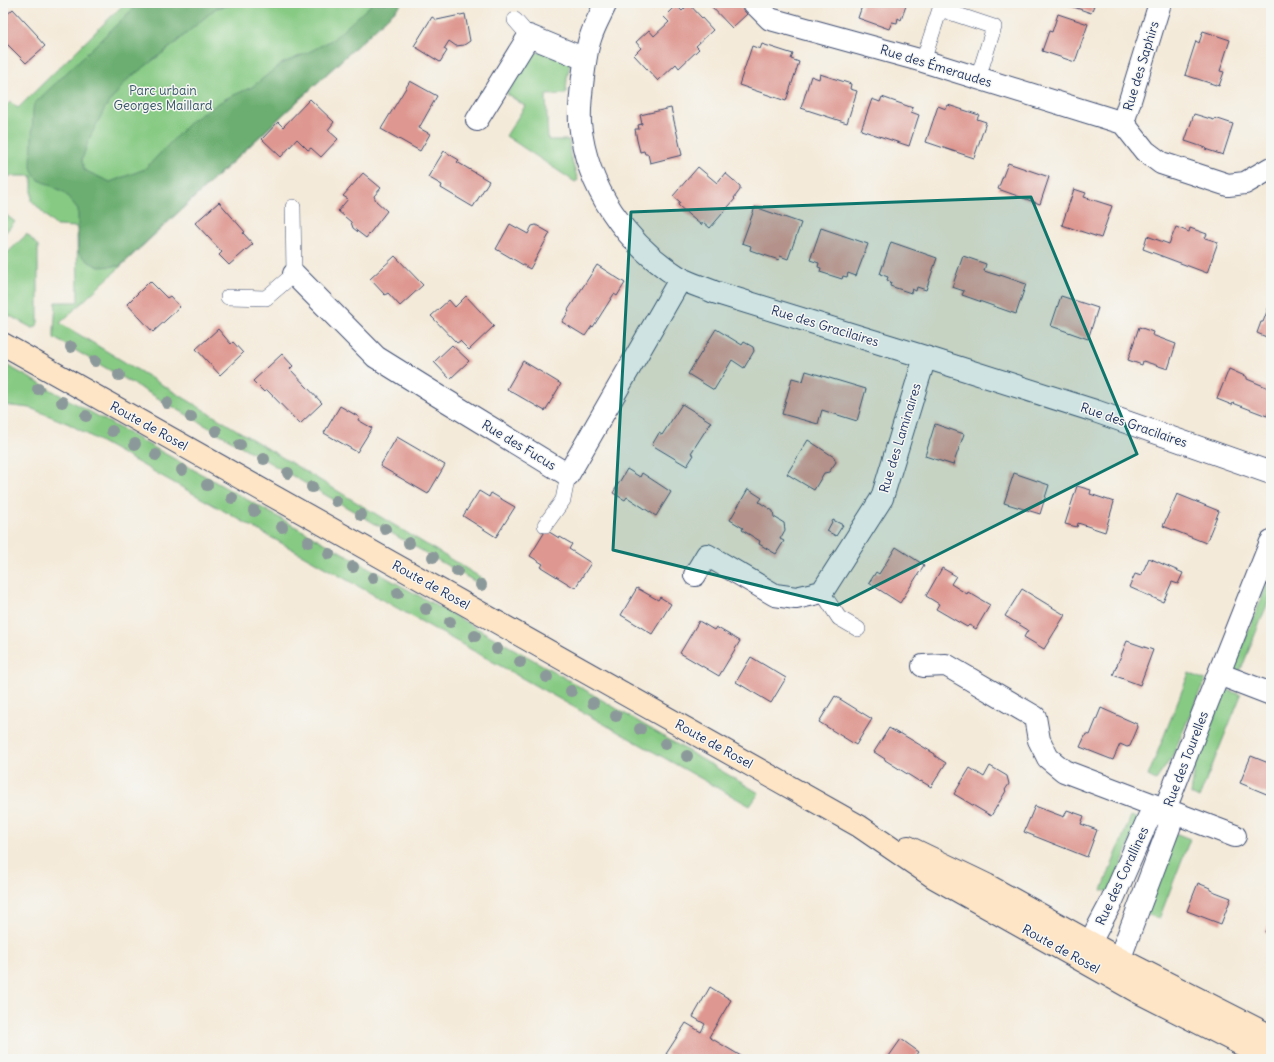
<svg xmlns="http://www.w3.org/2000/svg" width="1274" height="1062" font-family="Delius,sans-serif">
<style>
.green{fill:#86ca83;stroke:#507c70}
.forest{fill:#6cae71;stroke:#446e68}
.building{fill:#de9891}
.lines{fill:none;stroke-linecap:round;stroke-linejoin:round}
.lane-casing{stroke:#3c4b70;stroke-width:16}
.street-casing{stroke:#3c4b70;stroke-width:24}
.secondary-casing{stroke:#3c4b70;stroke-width:24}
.lane{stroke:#fff;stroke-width:15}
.street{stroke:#fff;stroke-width:22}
.secondary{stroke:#fde5c5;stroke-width:22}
.tree{fill:#8c999a}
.marked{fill:#0f766e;fill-opacity:0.2;stroke:#0f766e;stroke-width:3;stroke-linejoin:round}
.labels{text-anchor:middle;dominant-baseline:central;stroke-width:3;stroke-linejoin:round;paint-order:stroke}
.street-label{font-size:13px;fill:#1b2f5e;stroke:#f6f6f2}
.park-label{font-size:13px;fill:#365667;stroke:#f6f6f2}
</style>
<rect width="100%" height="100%" fill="#f6f6f2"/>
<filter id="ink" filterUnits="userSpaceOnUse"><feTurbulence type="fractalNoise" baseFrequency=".025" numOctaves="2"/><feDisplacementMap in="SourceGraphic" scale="8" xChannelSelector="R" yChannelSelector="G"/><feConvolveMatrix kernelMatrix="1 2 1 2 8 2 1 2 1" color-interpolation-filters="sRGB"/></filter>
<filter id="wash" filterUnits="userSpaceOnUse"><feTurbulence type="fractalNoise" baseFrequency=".012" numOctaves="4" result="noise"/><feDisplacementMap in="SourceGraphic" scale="16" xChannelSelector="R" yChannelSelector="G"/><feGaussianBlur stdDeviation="0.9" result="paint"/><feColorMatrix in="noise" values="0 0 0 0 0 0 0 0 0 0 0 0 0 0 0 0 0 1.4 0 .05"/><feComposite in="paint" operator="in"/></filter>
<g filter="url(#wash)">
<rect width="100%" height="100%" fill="#f4ead9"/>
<!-- green -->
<path class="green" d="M 125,3 L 403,3 L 60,323 L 485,580 L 481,585 L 54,338 L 54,330 L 56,302 L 78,302 L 77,227 L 56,226 L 32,201 L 32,176 L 3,176 L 3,109 L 10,102 L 18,108 Z
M 538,52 L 545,52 L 571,59 L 567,78 L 566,94 L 546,95 L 548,140 L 569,140 L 570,155 L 578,180 L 575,182 L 506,136 L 525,106 L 507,94 L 530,57 Z
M 3,214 L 5,214 L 15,222 L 3,235 Z
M 27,234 L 38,246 L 38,322 C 37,326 36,328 32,328 L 3,312 L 3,257 Z
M 3,363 L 548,668 L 759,793 L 750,806 L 69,424 L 30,408 L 3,405 Z
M 1271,447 L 1271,458 L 1262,458 L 1265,450 Z
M 1271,575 L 1271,595 L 1240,672 L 1233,669 Z
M 1189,673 L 1205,680 L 1172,757 L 1156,780 L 1148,776 Z
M 1225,689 L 1241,695 L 1199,798 L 1191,794 L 1195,767 Z
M 1131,816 L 1139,819 L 1111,893 L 1102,890 Z
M 1175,833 L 1190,839 L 1159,919 L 1144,913 Z"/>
<!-- forest -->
<path class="forest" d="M 139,3 L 240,3 L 216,8 L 172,46 L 127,80 L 105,108 L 89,139 L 82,160 L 84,170 L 110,182 L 145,169 L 191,121 L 225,99 L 252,87 L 281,64 L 307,53 L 332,40 L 373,3 L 403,3 L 120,266 L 99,267 L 89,262 L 78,252 L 78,209 L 64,192 L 39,180 L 33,173 L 31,167 L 33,110 L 34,104 Z"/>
<g id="blocks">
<!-- building -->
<path class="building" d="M 708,3 L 737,3 L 747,14 L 732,28 Z
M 863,3 L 907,3 L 901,20 L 898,18 L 897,23 L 892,22 L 889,29 L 858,18 Z
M 1062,3 L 1095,3 L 1091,13 Z
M 689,4 L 713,30 L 696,46 L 699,49 L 679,68 L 676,64 L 658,81 L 634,55 L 641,48 L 636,42 L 649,30 L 654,36 L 669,22 L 664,17 L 676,5 L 682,11 Z
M 13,9 L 38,36 L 37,37 L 45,46 L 26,63 L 4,41 L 3,42 L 3,18 Z
M 465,14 L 470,41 L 464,45 L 456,46 L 449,41 L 444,49 L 447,51 L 440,62 L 414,46 L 432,17 L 437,20 Z
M 1058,14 L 1088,24 L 1075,62 L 1042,51 L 1049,31 L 1052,32 Z
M 1203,31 L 1230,40 L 1220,71 L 1224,72 L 1219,86 L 1185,75 L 1196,41 L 1199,43 Z
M 762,44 L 793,54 L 791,59 L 799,62 L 786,101 L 739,85 L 752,46 L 760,49 Z
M 820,74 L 851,84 L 850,89 L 857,91 L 847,123 L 801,108 L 811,76 L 819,79 Z
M 410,81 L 437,96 L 419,128 L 430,134 L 420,151 L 381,129 Z
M 882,97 L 913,108 L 911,112 L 919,115 L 909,146 L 861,130 L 872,99 L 880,102 Z
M 310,99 L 334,122 L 328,130 L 338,139 L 321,157 L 311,148 L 308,150 L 297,139 L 281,157 L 262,139 L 278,122 L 283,127 Z
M 948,105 L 979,115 L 977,119 L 986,122 L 974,158 L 926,142 L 938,106 L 946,109 Z
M 671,108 L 682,155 L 650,163 L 648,154 L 645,154 L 644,151 L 640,152 L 637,140 L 635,129 L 639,129 L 638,125 L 642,124 L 640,115 Z
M 1194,114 L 1214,120 L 1215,118 L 1233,124 L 1223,155 L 1205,149 L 1206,148 L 1185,141 Z
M 444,151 L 459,160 L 457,162 L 489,181 L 473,207 L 441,188 L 442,185 L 428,177 Z
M 1008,163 L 1049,177 L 1040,204 L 998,189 Z
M 698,167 L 717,183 L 725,173 L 740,186 L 740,190 L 734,198 L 735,199 L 710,228 L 703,222 L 701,225 L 689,215 L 678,205 L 680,202 L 673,196 Z
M 363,173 L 381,188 L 374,196 L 376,201 L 387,211 L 366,238 L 353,228 L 351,222 L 338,211 L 348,199 L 343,196 Z
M 1074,189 L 1086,193 L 1084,197 L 1112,206 L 1101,238 L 1062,225 Z
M 219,202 L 245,232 L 243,233 L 253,244 L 229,265 L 219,255 L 222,252 L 195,223 Z
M 755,207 L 801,223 L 788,259 L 780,256 L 779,260 L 764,255 L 750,250 L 751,246 L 742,243 Z
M 510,224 L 528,234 L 532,226 L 536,225 L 550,233 L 530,269 L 496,249 Z
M 1176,227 L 1189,232 L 1190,228 L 1207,234 L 1205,238 L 1218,242 L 1207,273 L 1143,249 L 1147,236 L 1169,244 Z
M 821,228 L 868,244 L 856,276 L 848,273 L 847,277 L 843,276 L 842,279 L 820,272 L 821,268 L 818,267 L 819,263 L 810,260 Z
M 891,242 L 937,258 L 926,290 L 917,287 L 916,291 L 912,289 L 911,293 L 890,286 L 891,282 L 887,280 L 888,277 L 880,274 Z
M 395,256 L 423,285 L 400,306 L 388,293 L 385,295 L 370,279 Z
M 963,256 L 986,264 L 984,271 L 1000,276 L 1000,275 L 1026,284 L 1016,314 L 962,295 L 964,291 L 952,287 Z
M 597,265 L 625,283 L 617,296 L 614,294 L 593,327 L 592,326 L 585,336 L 562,322 L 569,311 L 568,310 Z
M 150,281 L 167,298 L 170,296 L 180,307 L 153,332 L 127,304 Z
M 466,296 L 494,326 L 469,350 L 460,341 L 457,343 L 431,316 L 449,300 L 455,307 Z
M 1061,296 L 1098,308 L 1088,339 L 1051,326 Z
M 1271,301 L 1271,339 L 1257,333 L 1261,322 L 1263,322 Z
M 1139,327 L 1153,332 L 1152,335 L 1176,344 L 1168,369 L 1143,361 L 1142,365 L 1128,360 Z
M 218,329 L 231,344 L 233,342 L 243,353 L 220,375 L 196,349 Z
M 716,329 L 742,345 L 744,342 L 753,347 L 754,351 L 744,368 L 732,360 L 714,390 L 688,374 Z
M 452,345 L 469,361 L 450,379 L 434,362 Z
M 282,354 L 293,366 L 290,369 L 322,403 L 300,424 L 267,390 L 264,392 L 253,381 Z
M 523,361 L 561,384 L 545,411 L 507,389 Z
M 1229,369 L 1247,377 L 1247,379 L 1271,389 L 1271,405 L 1267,416 L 1233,403 L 1232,405 L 1217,399 Z
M 806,371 L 866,389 L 857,421 L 822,410 L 818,424 L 782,414 L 792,378 L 803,381 Z
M 682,404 L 711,422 L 691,453 L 694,455 L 687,466 L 652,445 L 659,433 L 662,435 Z
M 340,406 L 359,417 L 358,420 L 372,428 L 357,452 L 324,433 Z
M 935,424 L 964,434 L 953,465 L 925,456 Z
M 397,437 L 445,465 L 428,494 L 380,466 Z
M 808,440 L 834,457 L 836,462 L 829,472 L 824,473 L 814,490 L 787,474 Z
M 627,469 L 640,477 L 642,473 L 671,492 L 656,516 L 627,497 L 625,500 L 613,493 Z
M 1014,473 L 1049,485 L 1040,514 L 1004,503 Z
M 1077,486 L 1091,490 L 1090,494 L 1114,502 L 1105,532 L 1078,523 L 1077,527 L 1065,524 Z
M 748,489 L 762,498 L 759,502 L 773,511 L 774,517 L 784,523 L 785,530 L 780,539 L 784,541 L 776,554 L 759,544 L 760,541 L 742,530 L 743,528 L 730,520 Z
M 479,491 L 489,497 L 491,493 L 515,507 L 496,537 L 463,516 Z
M 1177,494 L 1219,511 L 1206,543 L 1163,526 Z
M 833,520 L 843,525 L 836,536 L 827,531 Z
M 546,530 L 559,538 L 560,537 L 572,544 L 569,549 L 591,563 L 575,588 L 541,567 L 543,564 L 530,556 Z
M 896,547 L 924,565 L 900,603 L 869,583 L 876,572 L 879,574 Z
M 1149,558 L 1183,573 L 1178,584 L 1172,582 L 1163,602 L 1129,587 L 1135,574 L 1141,576 Z
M 942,568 L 956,576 L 951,584 L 967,594 L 968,592 L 990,605 L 976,629 L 969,625 L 967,627 L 936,609 L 939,604 L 926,596 Z
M 637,588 L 658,600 L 660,597 L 671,604 L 652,634 L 621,615 Z
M 1022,589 L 1065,615 L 1044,649 L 1024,637 L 1028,630 L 1005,616 Z
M 699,621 L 714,630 L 716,627 L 740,641 L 719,676 L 680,653 Z
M 1127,641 L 1153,650 L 1140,685 L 1113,675 Z
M 751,657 L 786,678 L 771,703 L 736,682 Z
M 835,696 L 872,719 L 856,745 L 819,722 Z
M 1101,708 L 1137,724 L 1138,727 L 1130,746 L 1127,747 L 1120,744 L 1113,760 L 1080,747 L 1086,734 L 1090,735 Z
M 889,728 L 899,734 L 900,733 L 935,754 L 935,756 L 946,763 L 931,787 L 921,781 L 920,782 L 885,760 L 885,759 L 874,752 Z
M 1251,756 L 1271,764 L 1271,789 L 1269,795 L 1240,783 Z
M 990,766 L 1007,776 L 1009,784 L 1005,790 L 1006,791 L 991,816 L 954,794 L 970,768 L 984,777 Z
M 1035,806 L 1064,817 L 1067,810 L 1084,816 L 1081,824 L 1097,830 L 1087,857 L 1024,832 Z
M 1198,883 L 1210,888 L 1210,890 L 1231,898 L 1221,924 L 1187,911 Z
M 1271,922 L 1271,935 L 1265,932 Z
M 710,987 L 731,1000 L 709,1037 L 746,1059 L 674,1059 L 666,1054 L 686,1023 L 701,1032 L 705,1024 L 693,1017 Z
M 901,1039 L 919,1052 L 914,1059 L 887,1059 Z"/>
</g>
</g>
<g filter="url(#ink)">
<use href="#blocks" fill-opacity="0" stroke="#3c4b70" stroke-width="1"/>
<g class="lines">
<defs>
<path id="lane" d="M 515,20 L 529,36
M 923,61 L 940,9 L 994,27 L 978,78
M 228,297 L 266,298 L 294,274 L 293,207
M 545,525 L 563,500 L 568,475
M 822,592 L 839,618 L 858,629"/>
<path id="street" d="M 606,3 C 601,14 595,24 591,36 C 586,49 585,64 583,77 C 581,93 579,108 580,123 C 586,187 626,244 680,278 C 690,284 703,287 714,292 L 925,357 L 1095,411 L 1271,473
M 754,3 L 770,19 L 923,61 L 1123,123
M 1160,3 L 1123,123 L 1145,151 L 1161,163 L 1228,185 L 1245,183 L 1271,168
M 477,120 L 529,36 L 585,59
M 294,274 L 376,357 L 437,395 L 568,475 L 681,278
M 695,575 L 707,555 L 775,595 L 796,598 L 822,592 L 882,498 L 925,357
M 923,666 L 946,665 L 1035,717 L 1039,740 L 1048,758 L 1064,771 L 1235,836
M 1219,674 L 1271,694
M 1081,959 L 1111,903 L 1149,817 L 1165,809
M 1113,976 L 1170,825 L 1165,809 L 1271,542"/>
<path id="secondary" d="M 3,344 L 859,826 L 935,878 L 1136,991 L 1270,1059
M 908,847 L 987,885 L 1120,959 L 1271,1036"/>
</defs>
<!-- lane casing -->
<use href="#lane" class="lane-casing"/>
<!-- street casing -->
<use href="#street" class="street-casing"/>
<!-- secondary casing -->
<use href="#secondary" class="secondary-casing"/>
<!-- lane -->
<use href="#lane" class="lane"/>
<!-- street -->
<use href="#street" class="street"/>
<!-- secondary -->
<use href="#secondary" class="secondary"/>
</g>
<!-- trees -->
<g class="tree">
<circle cx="71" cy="347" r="6"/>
<circle cx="95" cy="361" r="6"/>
<circle cx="119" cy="375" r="6"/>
<circle cx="38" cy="389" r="6"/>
<circle cx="62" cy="402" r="6"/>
<circle cx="167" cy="403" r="6"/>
<circle cx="86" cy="416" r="6"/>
<circle cx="191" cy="417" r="6"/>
<circle cx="112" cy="431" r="6"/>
<circle cx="216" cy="431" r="6"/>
<circle cx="135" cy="444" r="6"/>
<circle cx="240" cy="445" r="6"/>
<circle cx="156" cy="455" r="6"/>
<circle cx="264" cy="459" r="6"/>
<circle cx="182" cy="470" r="6"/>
<circle cx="288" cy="473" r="6"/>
<circle cx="207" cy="485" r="6"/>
<circle cx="312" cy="487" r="6"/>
<circle cx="232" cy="498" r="6"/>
<circle cx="336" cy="501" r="6"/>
<circle cx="254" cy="511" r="6"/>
<circle cx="361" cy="515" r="6"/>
<circle cx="282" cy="527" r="6"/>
<circle cx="385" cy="529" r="6"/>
<circle cx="308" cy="542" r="6"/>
<circle cx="409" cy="543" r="6"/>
<circle cx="329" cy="554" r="6"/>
<circle cx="433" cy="557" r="6"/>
<circle cx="353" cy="567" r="6"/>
<circle cx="457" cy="571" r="6"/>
<circle cx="373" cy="578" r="6"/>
<circle cx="481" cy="585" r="6"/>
<circle cx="398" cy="593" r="6"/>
<circle cx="426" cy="609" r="6"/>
<circle cx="450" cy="622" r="6"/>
<circle cx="475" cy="636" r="6"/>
<circle cx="497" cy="649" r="6"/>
<circle cx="520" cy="662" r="6"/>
<circle cx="547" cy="677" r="6"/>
<circle cx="571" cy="691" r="6"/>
<circle cx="593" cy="703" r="6"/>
<circle cx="616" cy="716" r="6"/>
<circle cx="640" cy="729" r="6"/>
<circle cx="665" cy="744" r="6"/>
<circle cx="687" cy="756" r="6"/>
</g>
</g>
<!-- marked area -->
<path class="marked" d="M 1031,197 L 1137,454 L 838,605 L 613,550 L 631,212 Z"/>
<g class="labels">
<!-- street labels -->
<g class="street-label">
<text transform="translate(936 66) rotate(17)">Rue des Émeraudes</text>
<text transform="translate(1141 66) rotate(-73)">Rue des Saphirs</text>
<text transform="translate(825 326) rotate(17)">Rue des Gracilaires</text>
<text transform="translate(1134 425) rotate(19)">Rue des Gracilaires</text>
<text transform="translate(149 426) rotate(29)">Route de Rosel</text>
<text transform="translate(900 438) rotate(-73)">Rue des Laminaires</text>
<text transform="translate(519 445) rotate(31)">Rue des Fucus</text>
<text transform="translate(431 585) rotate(29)">Route de Rosel</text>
<text transform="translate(714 744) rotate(29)">Route de Rosel</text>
<text transform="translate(1186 759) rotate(-69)">Rue des Tourelles</text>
<text transform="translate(1122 876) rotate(-65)">Rue des Corallines</text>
<text transform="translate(1061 949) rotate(29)">Route de Rosel</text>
</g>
<!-- park labels -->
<g class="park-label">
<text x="163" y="90">Parc urbain<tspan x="163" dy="15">Georges Maillard</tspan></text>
</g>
</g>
<!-- margin -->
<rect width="1274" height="1062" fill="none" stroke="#f6f6f2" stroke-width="16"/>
</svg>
